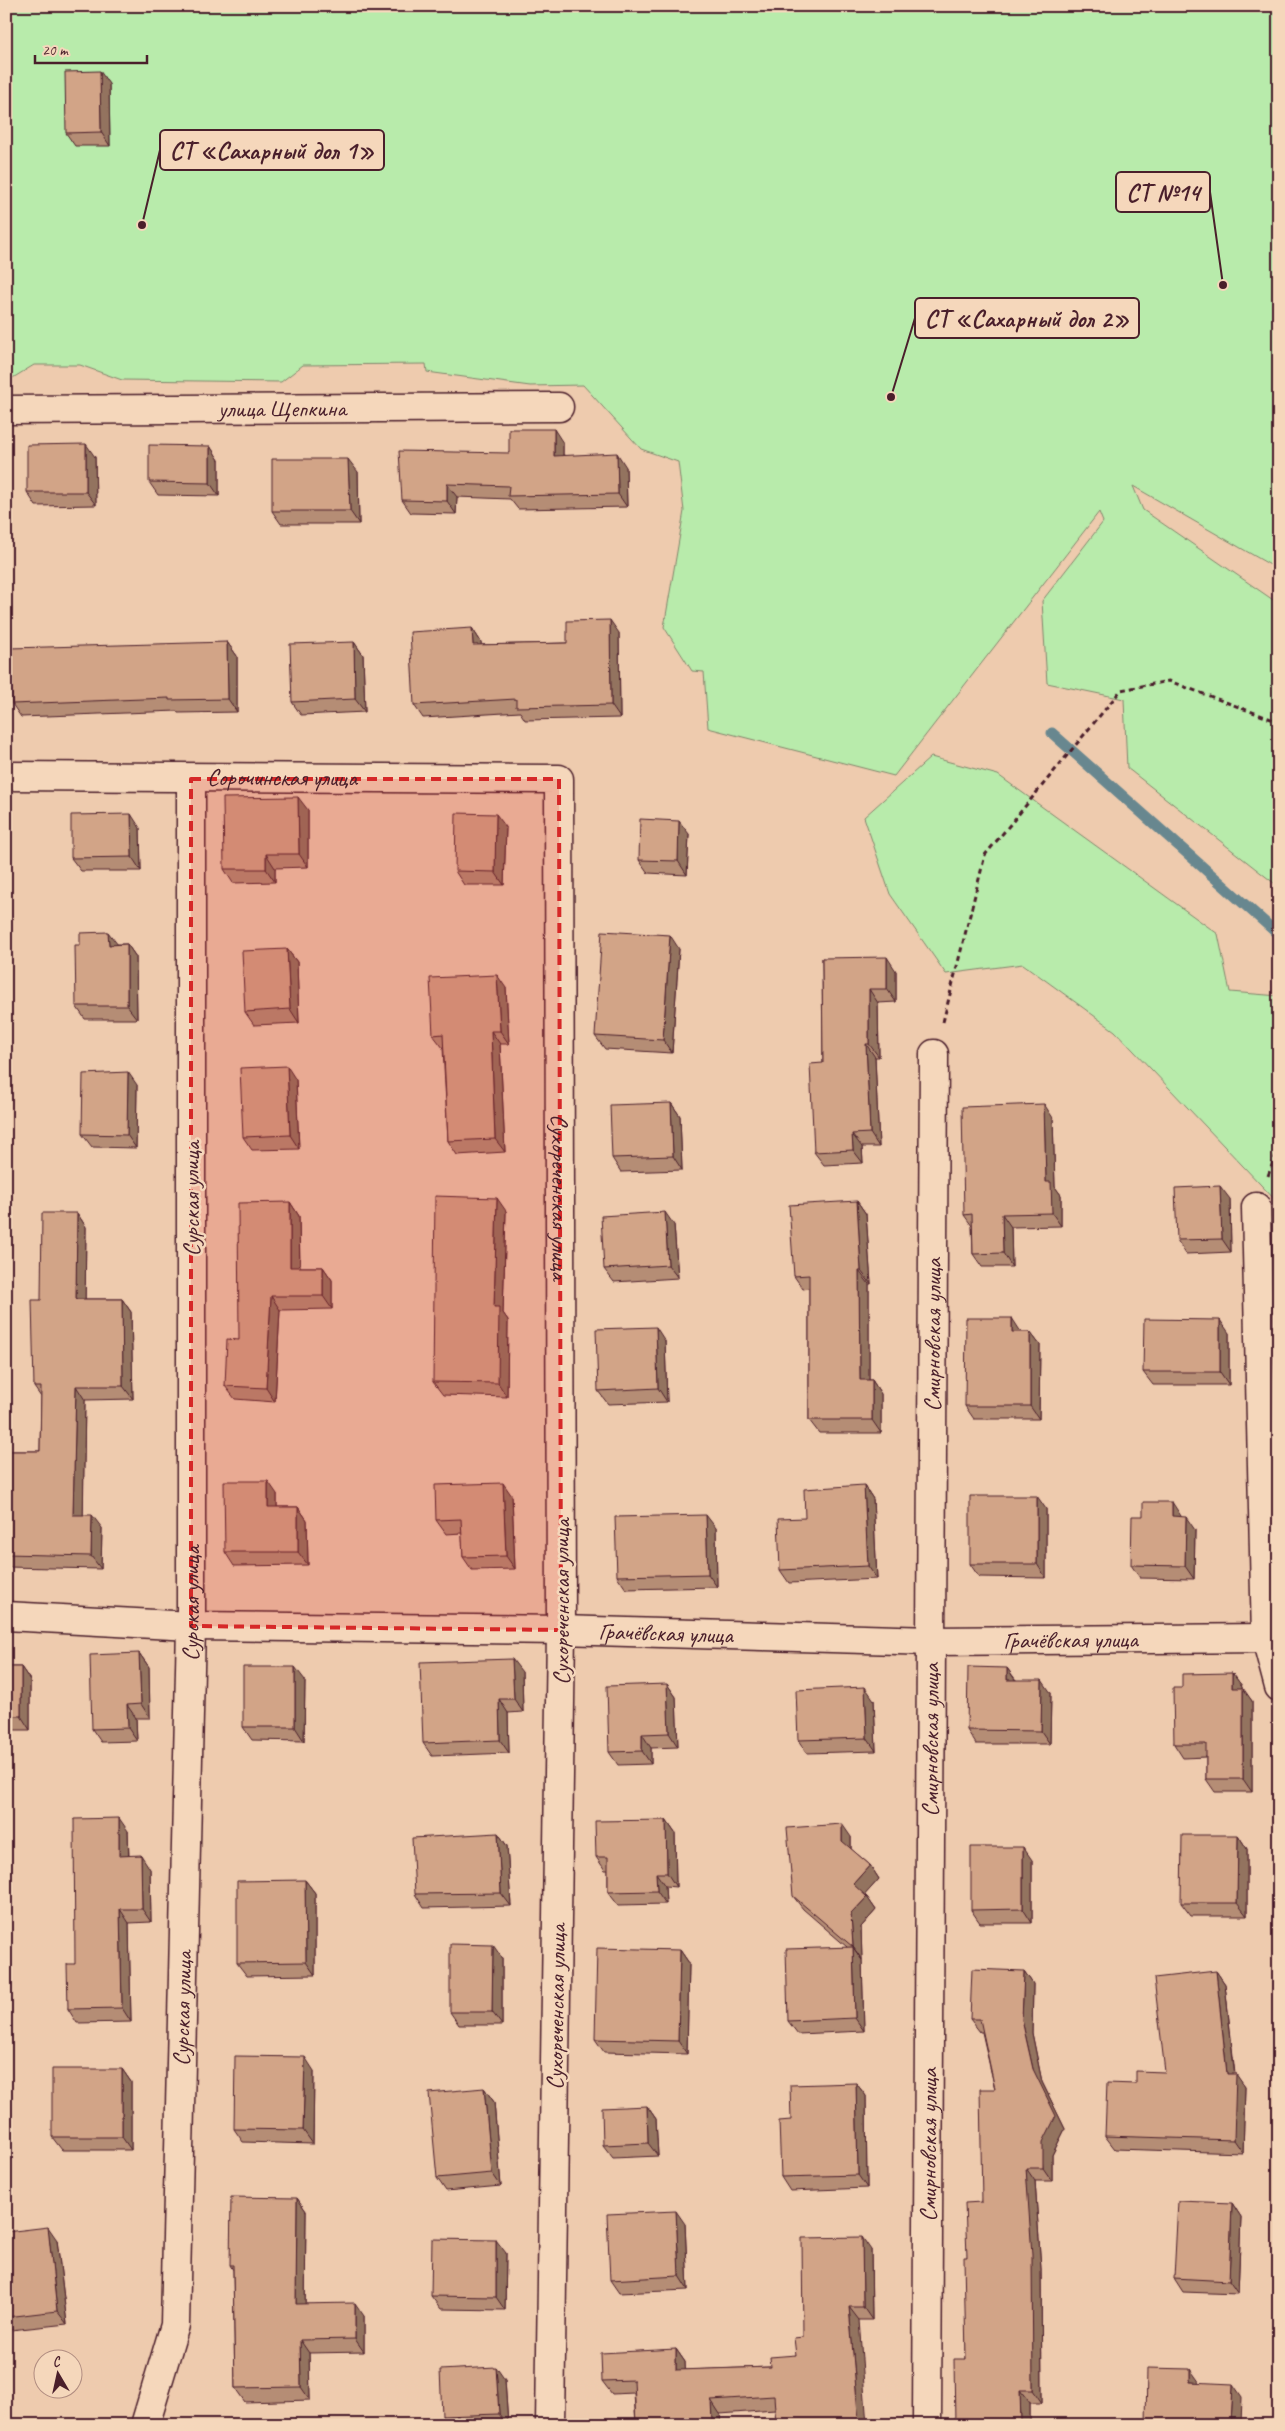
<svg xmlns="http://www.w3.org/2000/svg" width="1285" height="2431" font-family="Caveat,sans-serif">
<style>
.green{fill:#b8ebab;stroke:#81856b}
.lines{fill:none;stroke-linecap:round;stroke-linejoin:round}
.stream{stroke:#67878f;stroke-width:11}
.street-casing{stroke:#4a1f2b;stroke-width:31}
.path{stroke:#4a1f2b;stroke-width:3;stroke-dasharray:5 4;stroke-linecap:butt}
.street{stroke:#f5d7bb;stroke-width:28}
.wall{fill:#b58d74;stroke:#4a1f2b}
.shaded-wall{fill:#93735e;stroke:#4a1f2b}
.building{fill:#d2a487;stroke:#4a1f2b}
.marked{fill:#d62828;fill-opacity:0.2;stroke:#d62828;stroke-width:4;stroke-dasharray:10 6;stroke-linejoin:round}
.labels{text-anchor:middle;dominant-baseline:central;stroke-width:5;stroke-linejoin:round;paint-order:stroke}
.street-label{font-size:24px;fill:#4a1f2b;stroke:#f5d7bb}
.leader{fill:none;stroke:#4a1f2b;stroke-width:2}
.callout-dot{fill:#4a1f2b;stroke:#f5d7bb;stroke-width:2}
.callout{fill:#f5d7bb;stroke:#4a1f2b;stroke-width:2}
.callout-label{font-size:25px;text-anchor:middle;font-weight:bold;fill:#4a1f2b}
</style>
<rect width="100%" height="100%" fill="#eecbae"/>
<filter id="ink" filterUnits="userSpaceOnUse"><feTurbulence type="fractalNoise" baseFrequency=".02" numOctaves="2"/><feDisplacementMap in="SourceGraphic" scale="10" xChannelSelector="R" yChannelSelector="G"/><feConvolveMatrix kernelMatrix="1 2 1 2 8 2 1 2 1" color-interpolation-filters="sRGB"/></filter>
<g filter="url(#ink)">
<!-- green -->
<path class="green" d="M 6,6 L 1279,6 L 1279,570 L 1133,486 L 1143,510 L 1279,604 L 1279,887 L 1127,768 L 1124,699 L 1047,683 L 1042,601 L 1103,522 L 1099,512 L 894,776 L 708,728 L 704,672 L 692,671 L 664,627 L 684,511 L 678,462 L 641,449 L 583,385 L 530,386 L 427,372 L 426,364 L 303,365 L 281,382 L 122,380 L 80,365 L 34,365 L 6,382 Z
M 931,757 L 998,775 L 1218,934 L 1230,992 L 1279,996 L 1279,1204 L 1115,1031 L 1023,964 L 946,974 L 890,894 L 864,817 Z"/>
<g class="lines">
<!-- stream -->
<path class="stream" d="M 1052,733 L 1279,935"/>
<defs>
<g id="street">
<path id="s1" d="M 6,410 L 559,407"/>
<path id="s2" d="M 6,776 L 559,779 L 561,1630 L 550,2425"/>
<path d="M 1256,1207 L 1266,1638 L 1279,1687"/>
<path id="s3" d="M 6,1616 L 191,1626 L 561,1630 L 931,1641 L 1266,1638"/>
<path id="s4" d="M 145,2425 L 175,2325 L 191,1626 L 191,779"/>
<path id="s5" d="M 927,2425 L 934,1054"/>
</g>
</defs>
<!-- street casing -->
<use href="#street" class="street-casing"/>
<!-- path -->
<path class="path" d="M 943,1022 L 985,855 L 1121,690 L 1169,681 L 1279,722
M 1268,1176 L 1279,1146"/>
<!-- street -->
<use href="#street" class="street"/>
</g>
<!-- wall -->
<path class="wall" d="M 109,84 L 110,146 L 75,146 L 66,133 Z
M 563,443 L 563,455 L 626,467 L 627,507 L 518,509 L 510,499 L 457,497 L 456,514 L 411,513 L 402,500 L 509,453 Z
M 210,446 L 219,460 L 219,496 L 158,495 L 149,482 Z
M 95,457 L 96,505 L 36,506 L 27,492 Z
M 358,472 L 359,524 L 281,524 L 272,511 Z
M 472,628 L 481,642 L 481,645 L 567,643 L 619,633 L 620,718 L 525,720 L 520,712 L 423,718 L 414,705 Z
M 227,642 L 237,656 L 237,712 L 178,713 L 177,711 L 21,717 L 12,704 Z
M 354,642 L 363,655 L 365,712 L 301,715 L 292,702 Z
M 308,810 L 308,867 L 275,868 L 275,882 L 233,883 L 224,869 Z
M 506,827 L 504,885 L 464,885 L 455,871 Z
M 140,828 L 141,871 L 81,871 L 71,858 Z
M 689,834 L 687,875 L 648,873 L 639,860 Z
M 117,944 L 127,944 L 136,957 L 137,1019 L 85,1019 L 76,1006 Z
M 287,949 L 297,962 L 299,1023 L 254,1025 L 245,1012 Z
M 679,949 L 672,1053 L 605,1049 L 595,1036 Z
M 822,958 L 896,971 L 896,1002 L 878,1003 L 879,1057 L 875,1057 L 879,1147 L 862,1147 L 863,1163 L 824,1165 L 814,1152 L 823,1063 Z
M 506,988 L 509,1044 L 500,1044 L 505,1152 L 457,1155 L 448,1141 L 443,1048 L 433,1035 Z
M 296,1080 L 299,1149 L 252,1150 L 243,1137 Z
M 137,1085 L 136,1148 L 92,1147 L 82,1134 Z
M 671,1103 L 680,1116 L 682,1170 L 621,1172 L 612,1158 Z
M 1053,1118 L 1055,1187 L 1061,1195 L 1061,1226 L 1011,1227 L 1012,1267 L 982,1267 L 973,1254 L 972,1226 L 964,1215 Z
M 1230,1199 L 1231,1252 L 1186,1254 L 1177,1240 Z
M 857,1201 L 866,1214 L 871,1284 L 869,1284 L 869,1380 L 872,1380 L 881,1394 L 881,1433 L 819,1433 L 809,1420 L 809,1288 L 803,1289 L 794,1276 Z
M 290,1202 L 299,1216 L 300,1267 L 323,1267 L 332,1280 L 332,1309 L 280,1310 L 275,1402 L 235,1399 L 225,1386 L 239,1340 Z
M 506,1211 L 503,1313 L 508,1320 L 507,1397 L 443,1395 L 433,1382 Z
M 77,1213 L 86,1227 L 85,1299 L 122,1299 L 131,1312 L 133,1399 L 85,1400 L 83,1515 L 102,1528 L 101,1569 L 6,1567 L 6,1451 L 40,1451 L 41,1397 L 34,1387 L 41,1300 Z
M 674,1225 L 678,1278 L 614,1282 L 604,1269 Z
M 1021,1332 L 1030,1332 L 1040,1345 L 1039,1419 L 974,1419 L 965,1406 Z
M 1229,1333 L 1229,1385 L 1153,1385 L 1143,1372 Z
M 665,1341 L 667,1402 L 608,1404 L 598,1391 Z
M 864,1485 L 873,1499 L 877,1579 L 789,1583 L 780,1570 Z
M 277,1494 L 277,1507 L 298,1507 L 307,1520 L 308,1565 L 234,1566 L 225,1552 Z
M 512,1496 L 515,1569 L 472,1570 L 463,1557 L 462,1533 L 446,1534 L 436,1520 Z
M 1046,1509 L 1046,1578 L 979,1577 L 970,1564 Z
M 1181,1516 L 1181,1517 L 1195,1530 L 1194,1579 L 1140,1578 L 1131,1565 Z
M 716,1528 L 717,1587 L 626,1589 L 617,1576 Z
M 139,1653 L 149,1667 L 150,1718 L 136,1718 L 137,1741 L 101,1742 L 92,1729 Z
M 6,1667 L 21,1667 L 30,1680 L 30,1730 L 6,1730 Z
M 1007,1668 L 1016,1680 L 1051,1693 L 1050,1744 L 976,1744 L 967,1730 Z
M 522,1672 L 523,1712 L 508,1713 L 509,1753 L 432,1756 L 423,1743 Z
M 1232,1673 L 1242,1686 L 1242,1688 L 1252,1701 L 1252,1792 L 1215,1792 L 1206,1779 L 1206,1757 L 1183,1758 L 1174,1744 L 1182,1688 Z
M 305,1680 L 304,1741 L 252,1740 L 243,1727 Z
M 667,1684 L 676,1697 L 678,1747 L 651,1748 L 651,1764 L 618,1765 L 609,1752 Z
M 874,1700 L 876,1751 L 807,1753 L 798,1740 Z
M 666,1820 L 675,1833 L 676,1887 L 665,1886 L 666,1904 L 618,1905 L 608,1892 L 608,1870 L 605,1870 L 596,1857 Z
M 128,1831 L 129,1856 L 150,1869 L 151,1922 L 129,1923 L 131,2022 L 77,2023 L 68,2009 L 75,1964 Z
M 498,1833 L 507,1846 L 511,1906 L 424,1908 L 415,1894 Z
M 1238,1835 L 1247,1849 L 1247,1916 L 1191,1916 L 1181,1903 Z
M 851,1837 L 851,1849 L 870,1865 L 879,1879 L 864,1895 L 867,1897 L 876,1910 L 861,1927 L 864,2031 L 798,2034 L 788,2021 L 847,1947 L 803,1909 L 793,1896 Z
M 1032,1860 L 1032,1923 L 980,1923 L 971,1910 Z
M 305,1880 L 315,1893 L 315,1975 L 247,1976 L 237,1963 Z
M 680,1950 L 689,1963 L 687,2054 L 604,2052 L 595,2039 Z
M 502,1958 L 502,2025 L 459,2025 L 450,2012 Z
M 1024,1971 L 1033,1984 L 1032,2033 L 1042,2082 L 1065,2129 L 1052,2155 L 1052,2181 L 1035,2181 L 1041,2269 L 1042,2403 L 1030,2403 L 1030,2425 L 955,2425 L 966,2359 L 967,2257 L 982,2202 L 995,2089 L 982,2032 L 980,2032 L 970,2019 Z
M 1216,1971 L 1225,1984 L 1235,2074 L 1245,2087 L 1243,2153 L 1115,2149 L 1105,2136 L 1136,2084 L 1165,2072 Z
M 122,2069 L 131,2082 L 131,2150 L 62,2150 L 52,2137 Z
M 314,2071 L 313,2144 L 243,2142 L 234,2129 Z
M 856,2083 L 866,2096 L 867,2188 L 790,2191 L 781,2177 L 791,2120 Z
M 484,2088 L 494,2102 L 501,2186 L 446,2191 L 437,2178 Z
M 647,2106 L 656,2119 L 658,2156 L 613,2158 L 603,2145 Z
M 297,2198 L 306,2211 L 305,2304 L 364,2316 L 364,2352 L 309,2353 L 310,2400 L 245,2402 L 235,2388 L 233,2270 L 230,2265 Z
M 1232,2203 L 1241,2217 L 1238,2294 L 1183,2292 L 1174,2278 Z
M 685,2224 L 688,2290 L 619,2293 L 610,2280 Z
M 6,2232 L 57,2240 L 67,2324 L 11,2330 L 6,2324 Z
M 871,2250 L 872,2320 L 859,2320 L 775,2410 L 720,2414 L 721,2425 L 636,2425 L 634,2393 L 612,2394 L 602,2381 L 676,2349 L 685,2362 L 685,2370 L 771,2367 L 796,2355 L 803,2337 Z
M 506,2253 L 505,2310 L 441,2309 L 431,2296 Z
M 505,2380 L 508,2425 L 448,2425 L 442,2416 Z"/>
<!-- shaded-wall -->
<path class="shaded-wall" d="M 100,71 L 109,84 L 110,146 L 101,132 Z
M 554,429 L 563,443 L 563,469 L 554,456 Z
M 86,444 L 95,457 L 96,505 L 86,492 Z
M 210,446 L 219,460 L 219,496 L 210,483 Z
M 617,453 L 626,467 L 627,507 L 618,494 Z
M 348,459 L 358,472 L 359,524 L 350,511 Z
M 447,484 L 457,497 L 456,514 L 447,501 Z
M 610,620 L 619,633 L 620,718 L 611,705 Z
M 472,628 L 481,642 L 482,658 L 473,645 Z
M 227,642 L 237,656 L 237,712 L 228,699 Z
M 354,642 L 363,655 L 365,712 L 355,699 Z
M 298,797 L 308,810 L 308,867 L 299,854 Z
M 131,814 L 140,828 L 141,871 L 132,857 Z
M 496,814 L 506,827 L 504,885 L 495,872 Z
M 679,821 L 689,834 L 687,875 L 678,861 Z
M 266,854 L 275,868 L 275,882 L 266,869 Z
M 108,932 L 118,945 L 109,945 Z
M 670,935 L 679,949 L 672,1053 L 663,1040 Z
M 127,944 L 136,957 L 137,1019 L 127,1006 Z
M 287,949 L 297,962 L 299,1023 L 290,1009 Z
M 887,957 L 896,971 L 896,1002 L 887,989 Z
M 497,975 L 506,988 L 509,1044 L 500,1031 Z
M 869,989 L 878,1003 L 879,1057 L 869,1044 Z
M 491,1031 L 500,1044 L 505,1152 L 495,1139 Z
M 866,1044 L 875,1057 L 879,1147 L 870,1133 Z
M 287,1066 L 296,1080 L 299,1149 L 290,1135 Z
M 128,1072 L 137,1085 L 136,1148 L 127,1135 Z
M 671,1103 L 680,1116 L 682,1170 L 673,1156 Z
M 1044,1104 L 1053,1118 L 1055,1187 L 1061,1195 L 1061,1226 L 1052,1213 L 1046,1182 Z
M 852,1134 L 862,1147 L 863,1163 L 853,1150 Z
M 1220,1186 L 1230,1199 L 1231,1252 L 1222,1239 Z
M 497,1198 L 506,1211 L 503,1313 L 508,1320 L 507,1397 L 498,1383 L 494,1307 Z
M 857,1201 L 866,1214 L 871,1284 L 861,1271 Z
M 290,1202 L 299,1216 L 300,1280 L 290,1267 Z
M 665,1212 L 674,1225 L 678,1278 L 668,1265 Z
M 77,1213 L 86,1227 L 85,1313 L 76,1299 Z
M 1002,1214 L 1011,1227 L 1012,1267 L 1003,1253 Z
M 323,1267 L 332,1280 L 332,1309 L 323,1296 Z
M 859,1271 L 869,1284 L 869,1394 L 860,1380 Z
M 271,1296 L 280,1310 L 275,1402 L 266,1388 Z
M 122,1299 L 131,1312 L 133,1399 L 123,1386 Z
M 1012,1318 L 1021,1332 L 1021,1345 L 1012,1332 Z
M 1220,1320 L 1229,1333 L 1229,1385 L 1220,1372 Z
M 656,1327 L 665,1341 L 667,1402 L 658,1388 Z
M 1030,1332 L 1040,1345 L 1039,1419 L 1030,1406 Z
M 872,1380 L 881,1394 L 881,1433 L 872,1420 Z
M 76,1386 L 85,1400 L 83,1528 L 73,1515 Z
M 268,1481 L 277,1494 L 277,1520 L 268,1507 Z
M 503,1483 L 512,1496 L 515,1569 L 506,1556 Z
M 864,1485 L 873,1499 L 877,1579 L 868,1566 Z
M 1037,1496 L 1046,1509 L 1046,1578 L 1037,1564 Z
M 1172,1502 L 1181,1516 L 1181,1530 L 1172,1516 Z
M 298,1507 L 307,1520 L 308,1565 L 298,1552 Z
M 92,1515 L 102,1528 L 101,1569 L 91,1556 Z
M 706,1515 L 716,1528 L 717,1587 L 708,1574 Z
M 1186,1517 L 1195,1530 L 1194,1579 L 1185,1566 Z
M 139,1653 L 149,1667 L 150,1718 L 141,1704 Z
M 512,1659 L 522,1672 L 523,1712 L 514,1699 Z
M 21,1667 L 30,1680 L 30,1730 L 21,1716 Z
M 295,1667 L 305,1680 L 304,1741 L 295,1727 Z
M 1007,1668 L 1016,1681 L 1007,1680 Z
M 1232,1673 L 1242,1686 L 1241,1701 L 1232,1688 Z
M 1042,1680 L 1051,1693 L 1050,1744 L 1041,1731 Z
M 667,1684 L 676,1697 L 678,1747 L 669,1733 Z
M 865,1687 L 874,1700 L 876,1751 L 867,1738 Z
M 1243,1688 L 1252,1701 L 1252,1792 L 1243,1779 Z
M 499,1699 L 508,1713 L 509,1753 L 500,1740 Z
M 127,1705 L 136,1718 L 137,1741 L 128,1728 Z
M 642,1734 L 651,1748 L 651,1764 L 642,1751 Z
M 119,1818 L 128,1831 L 129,1869 L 119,1856 Z
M 666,1820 L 675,1833 L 676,1887 L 667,1873 Z
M 842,1824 L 851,1837 L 851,1854 L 842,1841 Z
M 498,1833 L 507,1846 L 511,1906 L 501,1893 Z
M 1238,1835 L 1247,1849 L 1247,1916 L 1237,1903 Z
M 1023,1847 L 1032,1860 L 1032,1923 L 1023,1909 Z
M 141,1855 L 150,1869 L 151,1922 L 142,1909 Z
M 870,1865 L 879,1879 L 862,1898 L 853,1884 Z
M 656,1873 L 665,1886 L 666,1904 L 657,1891 Z
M 305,1880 L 315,1893 L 315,1975 L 306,1962 Z
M 867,1897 L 876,1910 L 861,1927 L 862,1960 L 853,1947 L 851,1914 Z
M 120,1909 L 129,1923 L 131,2022 L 122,2008 Z
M 493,1945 L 502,1958 L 502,2025 L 492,2012 Z
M 853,1947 L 862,1960 L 864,2031 L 855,2018 Z
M 680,1950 L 689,1963 L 687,2054 L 678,2041 Z
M 1024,1971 L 1033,1984 L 1032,2033 L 1042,2082 L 1065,2129 L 1052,2155 L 1052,2181 L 1043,2168 L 1033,2069 L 1022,2020 Z
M 1216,1971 L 1225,1984 L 1235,2078 L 1236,2074 L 1245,2087 L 1243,2153 L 1234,2140 Z
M 305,2057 L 314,2071 L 313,2144 L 303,2130 Z
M 122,2069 L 131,2082 L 131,2150 L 122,2137 Z
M 856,2083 L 866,2096 L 867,2188 L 858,2175 Z
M 484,2088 L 494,2102 L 501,2186 L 492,2173 Z
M 647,2106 L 656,2119 L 658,2156 L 648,2143 Z
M 1026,2168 L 1035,2181 L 1041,2269 L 1042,2403 L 1033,2390 Z
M 297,2198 L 306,2211 L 305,2317 L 296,2304 Z
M 1232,2203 L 1241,2217 L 1238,2294 L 1229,2281 Z
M 676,2211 L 685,2224 L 688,2290 L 679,2276 Z
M 48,2227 L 57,2240 L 67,2324 L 57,2311 Z
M 862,2237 L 871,2250 L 872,2320 L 863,2307 Z
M 496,2240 L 506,2253 L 505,2310 L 496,2297 Z
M 355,2303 L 364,2316 L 364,2352 L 355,2339 Z
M 849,2307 L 859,2320 L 867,2425 L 859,2425 Z
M 300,2340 L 309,2353 L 310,2400 L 301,2387 Z
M 676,2349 L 685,2362 L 686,2384 L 676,2370 Z
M 496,2367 L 505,2380 L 508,2425 L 507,2425 L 499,2414 Z
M 1190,2369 L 1200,2383 L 1190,2382 Z
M 1233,2384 L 1242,2397 L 1241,2425 L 1231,2425 Z
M 1020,2390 L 1030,2403 L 1030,2425 L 1021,2425 Z
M 711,2400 L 720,2414 L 721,2425 L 713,2425 L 712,2422 Z"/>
<!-- building -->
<path class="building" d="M 100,71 L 101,132 L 66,133 L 65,72 Z
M 509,429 L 554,429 L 554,456 L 617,453 L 618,494 L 508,496 L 509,486 L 447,484 L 447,501 L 402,500 L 399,451 L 509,453 Z
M 86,444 L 86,492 L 27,492 L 27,445 Z
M 149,445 L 210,446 L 210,483 L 149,482 Z
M 272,459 L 348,459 L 350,511 L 272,511 Z
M 610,620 L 611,705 L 516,707 L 516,699 L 414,705 L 410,632 L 472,628 L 473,645 L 567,643 L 567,621 Z
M 227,642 L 228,699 L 169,700 L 169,698 L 12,704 L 10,648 Z
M 354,642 L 355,699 L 292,702 L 290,644 Z
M 298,797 L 299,854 L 266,854 L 266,869 L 224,869 L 223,798 Z
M 456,813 L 496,814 L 495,872 L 455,871 Z
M 131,814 L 132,857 L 71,858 L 71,815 Z
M 640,819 L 679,821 L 678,861 L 639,860 Z
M 602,931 L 670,935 L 663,1040 L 595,1036 Z
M 108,932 L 109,945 L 127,944 L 127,1006 L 76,1006 L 75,945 L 80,945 L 80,933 Z
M 287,949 L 290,1009 L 245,1012 L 242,951 Z
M 887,957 L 887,989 L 869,989 L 869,1044 L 866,1044 L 870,1133 L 852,1134 L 853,1150 L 814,1152 L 810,1064 L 823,1063 L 822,958 Z
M 497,975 L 500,1031 L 491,1031 L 495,1139 L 448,1141 L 443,1034 L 433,1035 L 430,978 Z
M 287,1066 L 290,1135 L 243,1137 L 240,1068 Z
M 128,1072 L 127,1135 L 82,1134 L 83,1074 Z
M 671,1103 L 673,1156 L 612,1158 L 610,1105 Z
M 1044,1104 L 1046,1182 L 1051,1182 L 1052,1213 L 1002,1214 L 1003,1253 L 973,1254 L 972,1214 L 964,1215 L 962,1107 Z
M 1220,1186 L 1222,1239 L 1177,1240 L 1175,1188 Z
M 435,1196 L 497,1198 L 494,1307 L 499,1307 L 498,1383 L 433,1382 Z
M 857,1201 L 861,1271 L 859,1271 L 860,1380 L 872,1380 L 872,1420 L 809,1420 L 809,1275 L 794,1276 L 789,1205 Z
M 290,1202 L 290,1267 L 323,1267 L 323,1296 L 271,1296 L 266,1388 L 225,1386 L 227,1339 L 239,1340 L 238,1203 Z
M 665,1212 L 668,1265 L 604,1269 L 601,1216 Z
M 42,1213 L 77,1213 L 76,1299 L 122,1299 L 123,1386 L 76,1386 L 73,1515 L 92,1515 L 91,1556 L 6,1554 L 6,1451 L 40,1451 L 41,1387 L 34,1387 L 32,1300 L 41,1300 Z
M 966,1318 L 1012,1318 L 1012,1332 L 1030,1332 L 1030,1406 L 965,1406 Z
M 1144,1319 L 1220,1320 L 1220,1372 L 1143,1372 Z
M 656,1327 L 658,1388 L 598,1391 L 596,1329 Z
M 224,1481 L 268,1481 L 268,1507 L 298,1507 L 298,1552 L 225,1552 Z
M 503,1483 L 506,1556 L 463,1557 L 461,1519 L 436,1520 L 435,1485 Z
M 864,1485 L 868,1566 L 780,1570 L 778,1519 L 805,1518 L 804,1489 Z
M 970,1496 L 1037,1496 L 1037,1564 L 970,1564 Z
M 1143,1502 L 1172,1502 L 1172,1516 L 1186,1517 L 1185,1566 L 1131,1565 L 1132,1516 L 1143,1516 Z
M 706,1515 L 708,1574 L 617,1576 L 615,1517 Z
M 139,1653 L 141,1704 L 127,1705 L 128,1728 L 92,1729 L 90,1655 Z
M 512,1659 L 514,1699 L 499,1699 L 500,1740 L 423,1743 L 420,1662 Z
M 6,1667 L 21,1667 L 21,1716 L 6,1716 Z
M 243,1667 L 295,1667 L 295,1727 L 243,1727 Z
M 968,1667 L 1007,1668 L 1007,1680 L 1042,1680 L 1041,1731 L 967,1730 Z
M 1232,1673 L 1232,1688 L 1243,1688 L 1243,1779 L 1206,1779 L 1206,1744 L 1174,1744 L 1173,1688 L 1182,1688 L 1182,1674 Z
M 667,1684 L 669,1733 L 642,1734 L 642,1751 L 609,1752 L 607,1686 Z
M 865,1687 L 867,1738 L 798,1740 L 796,1690 Z
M 119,1818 L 119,1856 L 141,1855 L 142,1909 L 120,1909 L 122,2008 L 68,2009 L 67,1964 L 75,1964 L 74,1819 Z
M 666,1820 L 667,1873 L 656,1873 L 657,1891 L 608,1892 L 608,1857 L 596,1857 L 595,1821 Z
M 842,1824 L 842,1841 L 870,1865 L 853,1884 L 867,1897 L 851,1914 L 853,1947 L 793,1896 L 787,1828 Z
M 498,1833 L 501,1893 L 415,1894 L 412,1838 Z
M 1182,1835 L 1238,1835 L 1237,1903 L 1181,1903 Z
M 971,1847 L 1023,1847 L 1023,1909 L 971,1910 Z
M 305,1880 L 306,1962 L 237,1963 L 237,1881 Z
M 450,1944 L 493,1945 L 492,2012 L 450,2012 Z
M 853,1947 L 855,2018 L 788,2021 L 786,1949 Z
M 597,1948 L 680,1950 L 678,2041 L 595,2039 Z
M 972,1969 L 1024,1971 L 1022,2020 L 1033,2069 L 1056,2116 L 1043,2142 L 1043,2168 L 1026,2168 L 1032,2255 L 1033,2390 L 1020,2390 L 1021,2425 L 955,2425 L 954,2359 L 966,2359 L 964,2257 L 967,2257 L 965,2203 L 982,2202 L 980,2089 L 995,2089 L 980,2019 L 970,2019 Z
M 1216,1971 L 1227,2074 L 1236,2074 L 1234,2140 L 1105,2136 L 1107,2083 L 1136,2084 L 1136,2071 L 1165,2072 L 1154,1978 Z
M 235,2056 L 305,2057 L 303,2130 L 234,2129 Z
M 52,2069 L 122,2069 L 122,2137 L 52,2137 Z
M 856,2083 L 858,2175 L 781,2177 L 779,2121 L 791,2120 L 790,2085 Z
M 484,2088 L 492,2173 L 437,2178 L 429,2093 Z
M 647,2106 L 648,2143 L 603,2145 L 602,2108 Z
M 231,2197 L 297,2198 L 296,2304 L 355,2303 L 355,2339 L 300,2340 L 301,2387 L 235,2388 L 233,2265 L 230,2265 Z
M 1178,2201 L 1232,2203 L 1229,2281 L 1174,2278 Z
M 676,2211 L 679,2276 L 610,2280 L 607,2214 Z
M 48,2227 L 57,2311 L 6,2317 L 6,2232 Z
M 862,2237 L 863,2307 L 849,2307 L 859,2425 L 776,2425 L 774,2396 L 711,2400 L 712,2422 L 636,2425 L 634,2380 L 602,2381 L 601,2353 L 676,2349 L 676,2370 L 771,2367 L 770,2357 L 796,2355 L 794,2338 L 803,2337 L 802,2238 Z
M 432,2239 L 496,2240 L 496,2297 L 431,2296 Z
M 496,2367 L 499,2414 L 442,2416 L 440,2370 Z
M 1147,2368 L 1190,2369 L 1190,2382 L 1233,2384 L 1231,2425 L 1146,2425 Z"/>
</g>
<!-- marked area -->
<path class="marked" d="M 191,779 L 559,779 L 561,1630 L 191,1626 Z"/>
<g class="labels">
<!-- street labels -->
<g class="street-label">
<text stroke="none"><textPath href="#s1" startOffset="276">улица Щепкина</textPath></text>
<text stroke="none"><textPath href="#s2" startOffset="276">Сорочинская улица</textPath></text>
<text stroke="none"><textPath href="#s2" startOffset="971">Сухореченская улица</textPath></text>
<text transform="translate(191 1199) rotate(-90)">Сурская улица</text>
<text stroke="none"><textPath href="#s5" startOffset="1090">Смирновская улица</textPath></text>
<text transform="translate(561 1602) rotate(-90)">Сухореченская улица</text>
<text stroke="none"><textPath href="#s4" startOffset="826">Сурская улица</textPath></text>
<text stroke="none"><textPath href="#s3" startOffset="660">Грачёвская улица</textPath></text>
<text stroke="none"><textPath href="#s3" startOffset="1065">Грачёвская улица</textPath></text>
<text stroke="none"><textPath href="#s5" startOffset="685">Смирновская улица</textPath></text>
<text transform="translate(556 2007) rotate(-89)">Сухореченская улица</text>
<text stroke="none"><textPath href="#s4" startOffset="421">Сурская улица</textPath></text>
<text stroke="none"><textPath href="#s5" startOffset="280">Смирновская улица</textPath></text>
</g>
</g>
<!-- callouts -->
<path class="leader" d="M142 225L160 150M1223 285L1210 192M891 397L915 318"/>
<g class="callout-dot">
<circle cx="142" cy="225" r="5"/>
<circle cx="1223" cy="285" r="5"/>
<circle cx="891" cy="397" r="5"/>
</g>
<g class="callout">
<rect x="160" y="130" width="224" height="40" rx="5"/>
<rect x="1116" y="172" width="94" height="40" rx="5"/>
<rect x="915" y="298" width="224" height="40" rx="5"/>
</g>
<g class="callout-label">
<text x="272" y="159">СТ «Сахарный дол 1»</text>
<text x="1163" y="201">СТ №14</text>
<text x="1027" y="327">СТ «Сахарный дол 2»</text>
</g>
<!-- margin -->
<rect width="1285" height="2431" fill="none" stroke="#f5d7bb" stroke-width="25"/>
<rect x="12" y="12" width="1260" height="2406" fill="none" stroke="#4a1f2b" stroke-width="2" filter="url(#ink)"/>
<!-- north arrow -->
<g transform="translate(58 2374) rotate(351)"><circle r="24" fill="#f5d7bb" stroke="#b18d81"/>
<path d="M0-4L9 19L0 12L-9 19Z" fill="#4a1f2b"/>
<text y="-8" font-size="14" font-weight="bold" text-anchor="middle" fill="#4a1f2b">С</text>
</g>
<!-- scale -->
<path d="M35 55v8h112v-8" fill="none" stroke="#4a1f2b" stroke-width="2.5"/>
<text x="42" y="55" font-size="15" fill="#4a1f2b" stroke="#f5d7bb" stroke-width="4" paint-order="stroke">20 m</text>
</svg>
